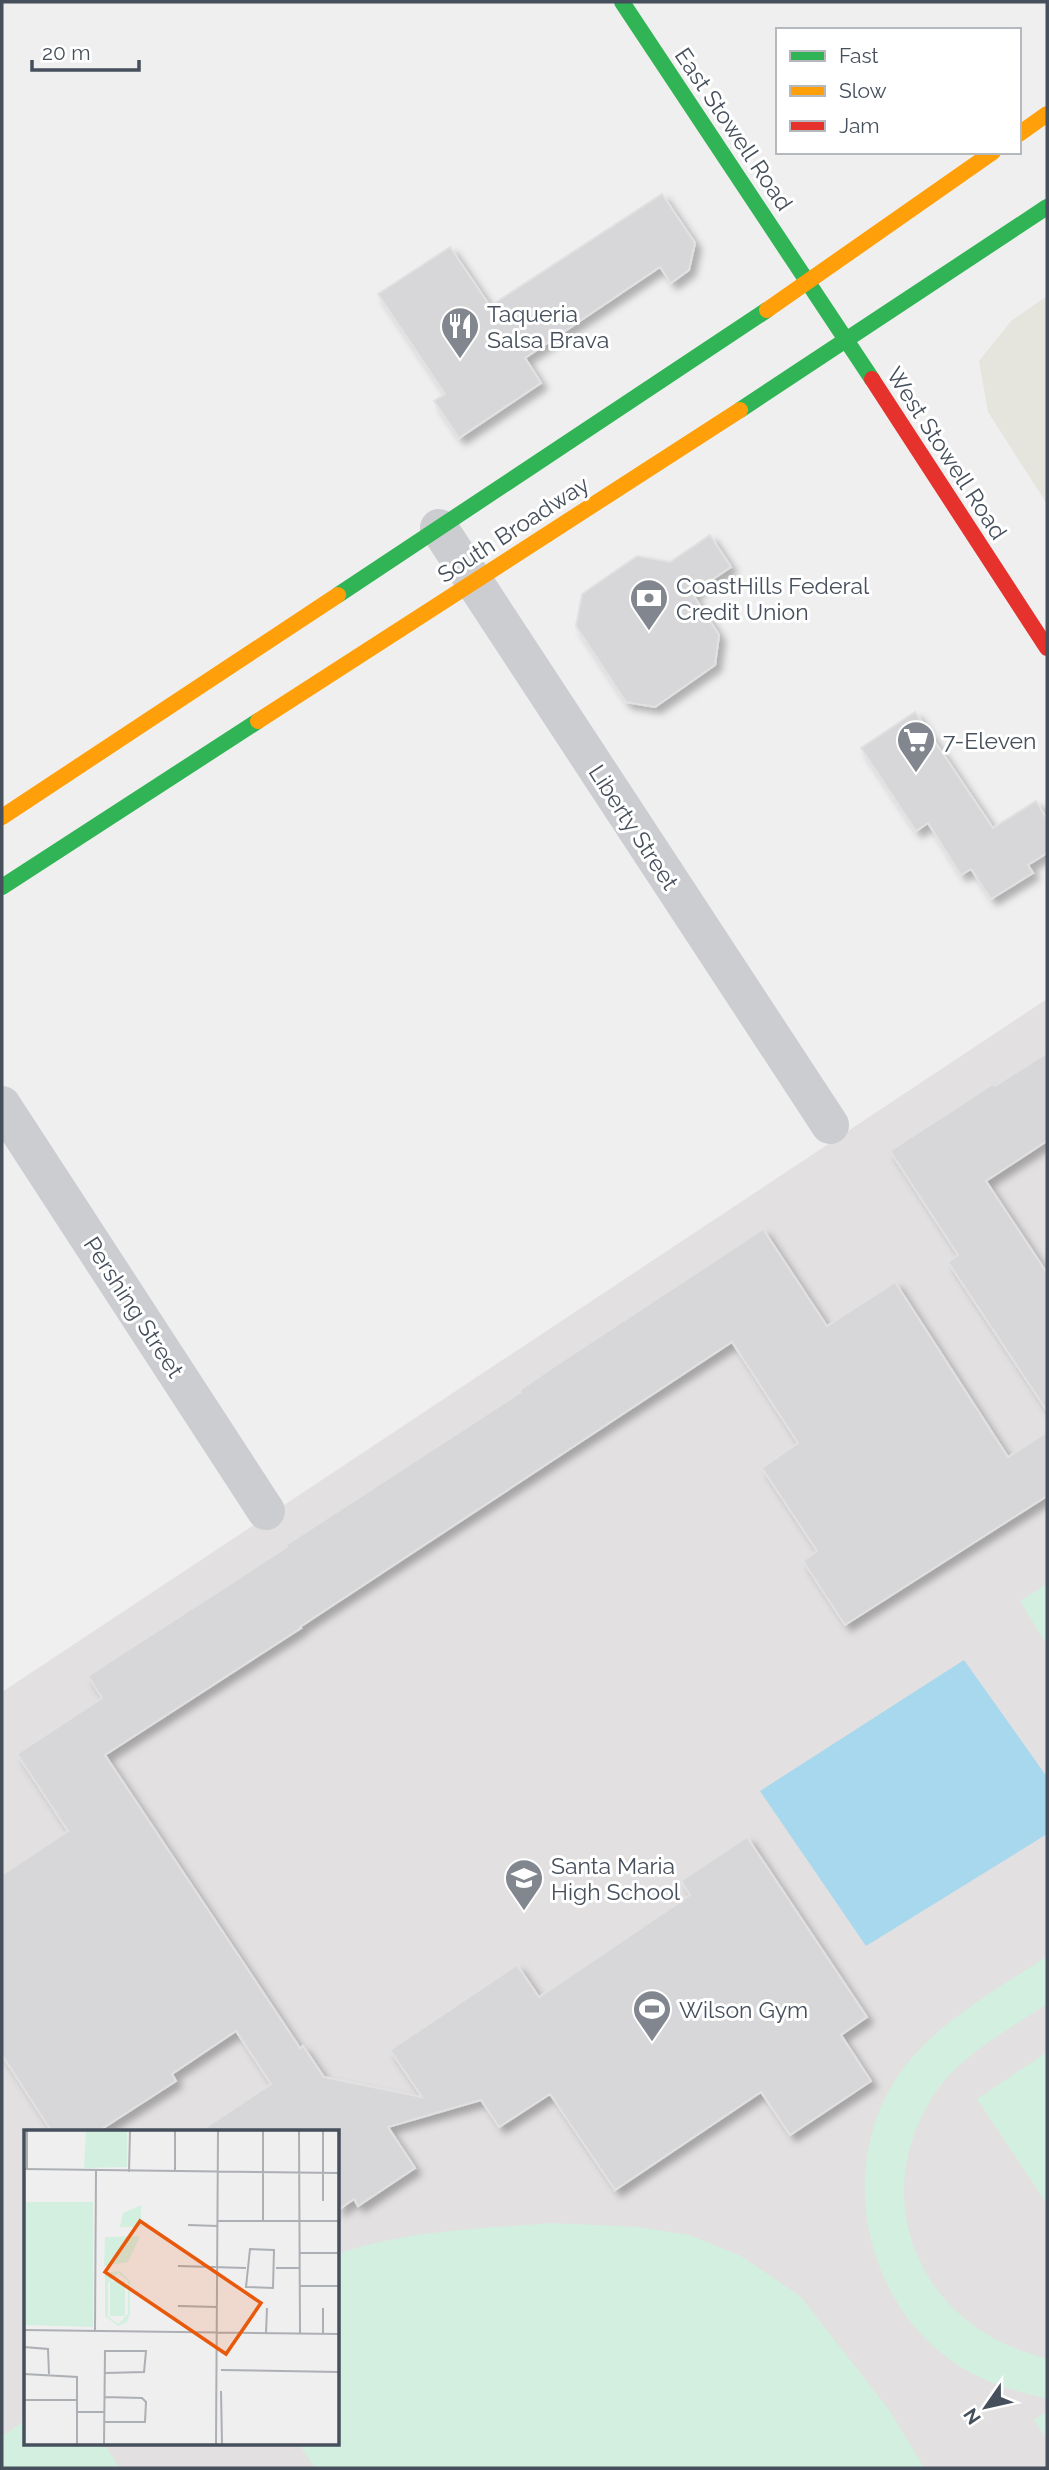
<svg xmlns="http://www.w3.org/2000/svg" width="1049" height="2470" font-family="Raleway,sans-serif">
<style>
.commercial{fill:#e5e4dd}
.education{fill:#e2e0e1;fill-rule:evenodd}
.green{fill:#d3efe0}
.water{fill:#a7d8ee}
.building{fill:#d7d7d9;stroke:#e1e1e2;stroke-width:2;filter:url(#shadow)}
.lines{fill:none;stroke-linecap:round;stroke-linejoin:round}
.street{stroke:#cbcdd0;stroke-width:38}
.fast{stroke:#30b455;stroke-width:16}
.slow{stroke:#ff9f0a;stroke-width:16}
.jam{stroke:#e5322d;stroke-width:16}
.labels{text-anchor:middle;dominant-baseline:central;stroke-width:6;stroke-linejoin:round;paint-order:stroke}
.street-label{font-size:23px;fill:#464f5c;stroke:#fff}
.poi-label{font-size:23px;fill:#464f5c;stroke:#fff;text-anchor:start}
.inset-road{fill:none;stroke:#acafb4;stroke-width:2}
.view{fill:#e8590c;fill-opacity:0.15;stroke:#e8590c;stroke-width:3.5}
.inset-edge{fill:none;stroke:#464f5c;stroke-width:3.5}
</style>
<defs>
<filter id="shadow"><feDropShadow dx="6" dy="6" stdDeviation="3.5" flood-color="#0004"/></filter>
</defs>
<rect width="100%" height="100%" fill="#f0efef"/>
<!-- commercial -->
<path class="commercial" d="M 1047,296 L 1047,504 L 988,412 L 979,361 L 1011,321 Z"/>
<!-- education -->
<path class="education" d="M 1047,999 L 1047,2468 L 2,2468 L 2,1692 ZM 26,2132 L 338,2132 L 338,2444 L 26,2444 Z"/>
<!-- green -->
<path class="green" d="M 1047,1584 L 1047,1645 L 1020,1601 Z
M 1047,1956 L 1047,2004 C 1009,2030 961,2054 935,2093 C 863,2202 923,2331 1047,2358 L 1047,2398 C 1012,2391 979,2381 949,2359 C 859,2293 836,2156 905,2066 C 942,2019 998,1989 1047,1956 Z
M 1047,2052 L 1047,2204 L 977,2099 Z
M 550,2223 L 637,2227 L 689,2235 L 741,2256 L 800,2296 L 890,2411 L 924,2468 L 315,2468 L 299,2444 L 338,2444 L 338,2254 C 406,2230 480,2229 550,2223 Z
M 1047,2411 L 1047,2440 L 1034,2420 Z
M 26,2420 L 26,2444 L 104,2444 L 120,2468 L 2,2468 L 2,2436 Z"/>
<!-- water -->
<path class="water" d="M 964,1660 L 1047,1777 L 1047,1834 L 866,1946 L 760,1791 Z"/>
<!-- building -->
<path class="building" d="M 662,194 L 695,243 L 689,270 L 671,283 L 660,267 L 525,358 L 541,383 L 459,438 L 434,401 L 445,394 L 378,294 L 450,247 L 490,306 Z
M 710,535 L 731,567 L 692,593 L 719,635 L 715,665 L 655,707 L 626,702 L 576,626 L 582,594 L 637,556 L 670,562 Z
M 915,712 L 993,828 L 1036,801 L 1047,819 L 1047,853 L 1028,865 L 1033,873 L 991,899 L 971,869 L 961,875 L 928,823 L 916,831 L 861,748 Z
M 1047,1053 L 1047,1141 L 986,1181 L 1047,1273 L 1047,1411 L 948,1262 L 958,1255 L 890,1151 L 993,1084 L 995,1086 Z
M 763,1229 L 827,1326 L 895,1282 L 1008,1457 L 1047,1432 L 1047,1496 L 845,1625 L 803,1561 L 817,1551 L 762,1468 L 798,1443 L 732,1342 L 300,1627 L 301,1628 L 105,1755 L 300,2048 L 303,2046 L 324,2077 L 422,2097 L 390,2050 L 517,1965 L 539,1997 L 690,1895 L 681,1881 L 747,1837 L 867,2017 L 841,2035 L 871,2081 L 790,2135 L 761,2092 L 615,2190 L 550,2094 L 499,2127 L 481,2100 L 388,2127 L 415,2168 L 358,2206 L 354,2199 L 338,2210 L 338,2132 L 199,2132 L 271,2084 L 236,2031 L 172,2074 L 176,2081 L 97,2132 L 52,2132 L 2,2055 L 2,1875 L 68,1831 L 17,1754 L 102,1698 L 88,1676 L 287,1547 L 286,1545 L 521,1392 L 520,1390 L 555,1366 Z"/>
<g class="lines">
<!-- street -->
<path class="street" d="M 439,528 L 830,1125
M 2,1105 L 266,1511"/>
<!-- fast -->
<path class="fast" d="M 622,2 L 872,379
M 740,410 L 1047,207
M 338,595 L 767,310
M 2,887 L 258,721"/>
<!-- slow -->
<path class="slow" d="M 1019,134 L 1047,114
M 767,310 L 993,152
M 258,721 L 740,410
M 2,817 L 338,595"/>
<!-- jam -->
<path class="jam" d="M 872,379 L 1047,648"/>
</g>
<!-- icons -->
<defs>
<symbol id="restaurant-pin" viewBox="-11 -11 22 30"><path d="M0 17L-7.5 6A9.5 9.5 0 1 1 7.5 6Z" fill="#82878f" stroke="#fff"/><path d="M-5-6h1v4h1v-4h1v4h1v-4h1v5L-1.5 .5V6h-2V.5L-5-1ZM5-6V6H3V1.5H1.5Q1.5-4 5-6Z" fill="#fff"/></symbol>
<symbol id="bank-pin" viewBox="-11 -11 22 30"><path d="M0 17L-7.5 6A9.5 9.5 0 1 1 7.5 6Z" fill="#82878f" stroke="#fff"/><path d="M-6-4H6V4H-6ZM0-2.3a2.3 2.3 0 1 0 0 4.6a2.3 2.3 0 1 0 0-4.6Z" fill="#fff"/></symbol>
<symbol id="supermarket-pin" viewBox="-11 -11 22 30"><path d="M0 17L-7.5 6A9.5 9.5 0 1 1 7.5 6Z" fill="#82878f" stroke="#fff"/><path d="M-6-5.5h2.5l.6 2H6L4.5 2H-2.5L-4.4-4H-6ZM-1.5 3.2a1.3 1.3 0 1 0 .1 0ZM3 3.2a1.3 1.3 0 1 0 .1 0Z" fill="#fff"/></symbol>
<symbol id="school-pin" viewBox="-11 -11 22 30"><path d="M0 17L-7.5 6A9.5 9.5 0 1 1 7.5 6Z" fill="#82878f" stroke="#fff"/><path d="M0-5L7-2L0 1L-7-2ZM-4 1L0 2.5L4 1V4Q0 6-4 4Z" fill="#fff"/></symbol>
<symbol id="stadium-pin" viewBox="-11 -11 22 30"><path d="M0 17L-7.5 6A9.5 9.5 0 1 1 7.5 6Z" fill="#82878f" stroke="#fff"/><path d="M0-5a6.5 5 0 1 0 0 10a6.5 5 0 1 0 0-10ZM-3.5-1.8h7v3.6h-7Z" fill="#fff"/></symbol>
</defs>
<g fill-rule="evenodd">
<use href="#restaurant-pin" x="438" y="304" width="44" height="60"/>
<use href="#bank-pin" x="627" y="576" width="44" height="60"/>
<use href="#supermarket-pin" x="894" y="718" width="44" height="60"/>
<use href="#school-pin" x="502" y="1856" width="44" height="60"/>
<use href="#stadium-pin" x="630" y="1987" width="44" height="60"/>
</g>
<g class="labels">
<!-- street labels -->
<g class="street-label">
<text transform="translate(734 129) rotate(56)">East Stowell Road</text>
<text transform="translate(947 453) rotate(57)">West Stowell Road</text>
<text transform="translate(513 529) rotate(-33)">South Broadway</text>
<text transform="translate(634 827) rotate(57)">Liberty Street</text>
<text transform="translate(134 1307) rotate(57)">Pershing Street</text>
</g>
<!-- poi labels -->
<g class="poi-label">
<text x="487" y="313">Taqueria<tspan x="487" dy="26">Salsa Brava</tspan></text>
<text x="676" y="585">CoastHills Federal<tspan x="676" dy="26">Credit Union</tspan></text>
<text x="943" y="740">7-Eleven</text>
<text x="551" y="1865">Santa Maria<tspan x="551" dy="26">High School</tspan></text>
<text x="679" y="2009">Wilson Gym</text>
</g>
</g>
<!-- overview -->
<g transform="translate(24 2130)">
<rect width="315" height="315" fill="#f0efef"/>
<path d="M 62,1 L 103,1 L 103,37 L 60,38 ZM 0,72 L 69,72 L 69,197 L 0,195 ZM 117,75 L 117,97 L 96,97 L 99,83 ZM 116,106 L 104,132 L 80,136 L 81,107 ZM 96,141 L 106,151 L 106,184 L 103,192 L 94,196 L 81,186 L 81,143 ZM 94,143 L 104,151 L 104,184 L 94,194 L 84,186 L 84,153 ZM 86,151 L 101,151 L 101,186 L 86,186 Z" fill="#d3efe0" fill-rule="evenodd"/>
<path class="inset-road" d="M 3,1 L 3,39M 239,1 L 239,91M 275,1 L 276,203M 0,39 L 315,43M 105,42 L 106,1M 151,42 L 151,1M 299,71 L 299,1M 194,91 L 315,91M 164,95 L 194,96M 226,119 L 250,120 L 249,158 L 222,157 ZM 276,123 L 315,123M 154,136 L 222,138M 252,138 L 276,138M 275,156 L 315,156M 154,176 L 193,177M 0,200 L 315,204M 71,201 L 72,41M 242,203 L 243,178M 299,204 L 299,178M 0,217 L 24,219 L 25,244M 197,240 L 315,242M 0,244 L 53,247 L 53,314M 197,261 L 198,314M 80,267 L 118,268 L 122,272 L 121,292 L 80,292M 0,270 L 54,270M 53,282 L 80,282M 80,314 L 81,221 L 122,221 L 120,242 L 81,243M 192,314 L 194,1"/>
<path class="view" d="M 116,91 L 237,173 L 202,224 L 81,142 Z"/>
<rect width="315" height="315" class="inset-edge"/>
</g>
<!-- border -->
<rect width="1049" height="2470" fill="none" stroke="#464f5c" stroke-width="7"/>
<!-- legend -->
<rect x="776" y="28" width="245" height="126" fill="#ffffff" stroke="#b5b9be" stroke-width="2"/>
<rect x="790" y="51" width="35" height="10" fill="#30b455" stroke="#b5b9be" stroke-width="2"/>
<text x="839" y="63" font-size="21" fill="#464f5c">Fast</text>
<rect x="790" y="86" width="35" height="10" fill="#ff9f0a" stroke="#b5b9be" stroke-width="2"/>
<text x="839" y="98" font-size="21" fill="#464f5c">Slow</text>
<rect x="790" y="121" width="35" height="10" fill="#e5322d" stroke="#b5b9be" stroke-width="2"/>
<text x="839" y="133" font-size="21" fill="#464f5c">Jam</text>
<!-- north arrow -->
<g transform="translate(986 2407) rotate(236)" stroke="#ffffff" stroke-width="5" paint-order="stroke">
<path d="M0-5L12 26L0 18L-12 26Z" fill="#464f5c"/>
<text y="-10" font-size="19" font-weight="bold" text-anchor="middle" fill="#464f5c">N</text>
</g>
<!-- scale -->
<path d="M32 60v10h107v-10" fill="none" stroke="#464f5c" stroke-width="3.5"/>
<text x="42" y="60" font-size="21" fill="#464f5c" stroke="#ffffff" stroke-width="5" paint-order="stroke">20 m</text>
</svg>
